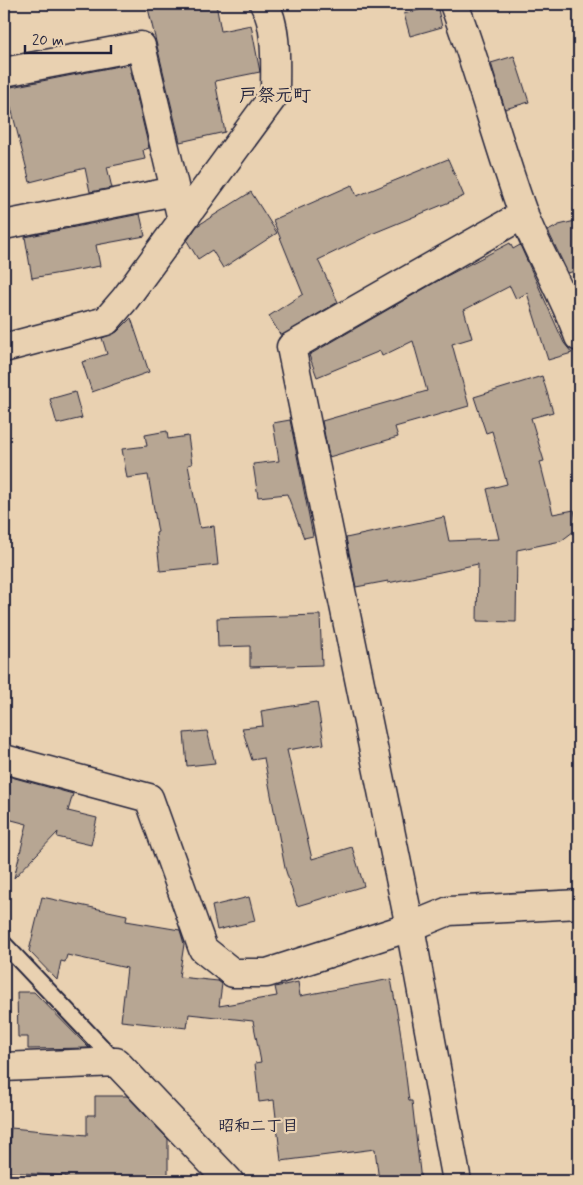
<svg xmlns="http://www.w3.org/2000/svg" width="583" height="1185" font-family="Mynerve,'Klee One',sans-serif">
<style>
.building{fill:#b7a693;stroke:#22223b}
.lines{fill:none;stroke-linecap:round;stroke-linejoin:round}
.lane-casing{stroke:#22223b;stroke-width:19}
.street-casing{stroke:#22223b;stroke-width:31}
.lane{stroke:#e9d1b1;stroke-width:15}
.street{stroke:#e9d1b1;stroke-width:28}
.labels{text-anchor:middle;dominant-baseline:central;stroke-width:4.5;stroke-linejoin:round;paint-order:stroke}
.neighbourhood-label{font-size:16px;font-weight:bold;fill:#22223b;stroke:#e9d1b1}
.quarter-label{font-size:18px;font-weight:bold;fill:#22223b;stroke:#e9d1b1}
</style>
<rect width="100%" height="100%" fill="#e9d1b1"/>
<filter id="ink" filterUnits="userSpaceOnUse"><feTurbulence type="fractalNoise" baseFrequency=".02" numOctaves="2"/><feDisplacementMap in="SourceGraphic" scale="10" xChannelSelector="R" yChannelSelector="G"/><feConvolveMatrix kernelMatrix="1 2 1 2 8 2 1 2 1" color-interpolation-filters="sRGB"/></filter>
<g filter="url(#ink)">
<!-- building -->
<path class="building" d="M 147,4 L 216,4 L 221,31 L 251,25 L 260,72 L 215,81 L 225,132 L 180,142 Z
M 437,5 L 442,27 L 410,36 L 404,14 Z
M 514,56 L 529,102 L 505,109 L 491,63 Z
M 129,64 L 149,148 L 143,150 L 145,159 L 107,167 L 112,188 L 90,192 L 85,168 L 30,182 L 6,88 Z
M 448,159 L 464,196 L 374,233 L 318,260 L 338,302 L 281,336 L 269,316 L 303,294 L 273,220 L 352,185 L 357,196 Z
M 251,192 L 277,233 L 223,268 L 212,250 L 198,259 L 187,241 L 197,226 Z
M 140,214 L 145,236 L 96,245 L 100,266 L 32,278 L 25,237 Z
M 579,220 L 579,270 L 568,273 L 548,231 L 559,225 Z
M 510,243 L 513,249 L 520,245 L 564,343 L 572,353 L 548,360 L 527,293 L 516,299 L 510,286 L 464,310 L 472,338 L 452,344 L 469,406 L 395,427 L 398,437 L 329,457 L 322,421 L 427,391 L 413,341 L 382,356 L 380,351 L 317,377 L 309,355 L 441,279 Z
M 131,318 L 149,372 L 92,392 L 82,362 L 107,354 L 102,338 L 117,332 Z
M 542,376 L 553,412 L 531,418 L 544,461 L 540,462 L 553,514 L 574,510 L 578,528 L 561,541 L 517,550 L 516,622 L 477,621 L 478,564 L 388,583 L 388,581 L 356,587 L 346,538 L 444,517 L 449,541 L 499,539 L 487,489 L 507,484 L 492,431 L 486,433 L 474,397 Z
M 75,392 L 82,418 L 57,424 L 50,399 Z
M 290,420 L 313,536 L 304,538 L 287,494 L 258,497 L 253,464 L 279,461 L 273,423 Z
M 167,431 L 168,439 L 188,436 L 192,464 L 188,465 L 200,528 L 214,526 L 218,565 L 160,571 L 156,533 L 158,532 L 148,475 L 127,478 L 122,449 L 147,446 L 145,435 Z
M 320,615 L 322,665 L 250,667 L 250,646 L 218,647 L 217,618 Z
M 317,702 L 324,744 L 287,750 L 312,859 L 352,847 L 364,886 L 297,906 L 285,868 L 264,758 L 252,760 L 242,728 L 263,726 L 261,711 Z
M 207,731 L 215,763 L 187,766 L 184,733 Z
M 4,775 L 73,794 L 68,811 L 97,818 L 91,845 L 57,837 L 58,832 L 14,878 L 27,824 L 4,818 Z
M 42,897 L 127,915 L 126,921 L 180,930 L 184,944 L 179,977 L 218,981 L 222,984 L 219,1006 L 277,996 L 275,987 L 298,982 L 300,996 L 391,979 L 400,1029 L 409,1101 L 412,1101 L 421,1181 L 379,1181 L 375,1149 L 281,1161 L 274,1100 L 259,1102 L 255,1063 L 261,1062 L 253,1021 L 189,1014 L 187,1028 L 121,1021 L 127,968 L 67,955 L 65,962 L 61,961 L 57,980 L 29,951 Z
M 249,897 L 255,921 L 217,930 L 212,906 Z
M 17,992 L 34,992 L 89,1048 L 28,1049 L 28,1037 L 18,1037 Z
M 95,1096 L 127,1096 L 168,1139 L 168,1181 L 66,1181 L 66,1176 L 7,1172 L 11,1128 L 87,1135 L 87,1115 L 95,1115 Z"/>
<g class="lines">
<defs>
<path id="lane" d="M 4,944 L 116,1062"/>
<path id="street" d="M 454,4 C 480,73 498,144 523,213 C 539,255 564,294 579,337
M 4,72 L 141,46 L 182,220
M 4,225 L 175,191
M 4,348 L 106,321 L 125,299 L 275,94 C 275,68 278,26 264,4
M 4,759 L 149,798 L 203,949 L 233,973 L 267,973 L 410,927 L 449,911 L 579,904
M 4,1067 L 116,1062 L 229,1181
M 457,1181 L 410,927 L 291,347 L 524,214"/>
</defs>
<!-- lane casing -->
<use href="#lane" class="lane-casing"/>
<!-- street casing -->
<use href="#street" class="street-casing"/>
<!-- lane -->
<use href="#lane" class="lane"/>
<!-- street -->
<use href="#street" class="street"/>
</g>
</g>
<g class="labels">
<!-- neighbourhood labels -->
<g class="neighbourhood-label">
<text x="258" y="1126">昭和二丁目</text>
</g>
<!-- quarter labels -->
<g class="quarter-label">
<text x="275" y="96">戸祭元町</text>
</g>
</g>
<!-- margin -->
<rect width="583" height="1185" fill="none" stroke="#e9d1b1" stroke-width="20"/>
<rect x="10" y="10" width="563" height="1165" fill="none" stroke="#22223b" stroke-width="2" filter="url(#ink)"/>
<!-- scale -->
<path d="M25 45v8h86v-8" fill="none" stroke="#22223b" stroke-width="2.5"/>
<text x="32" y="45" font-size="15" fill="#22223b" stroke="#e9d1b1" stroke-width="4" paint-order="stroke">20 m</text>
</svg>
